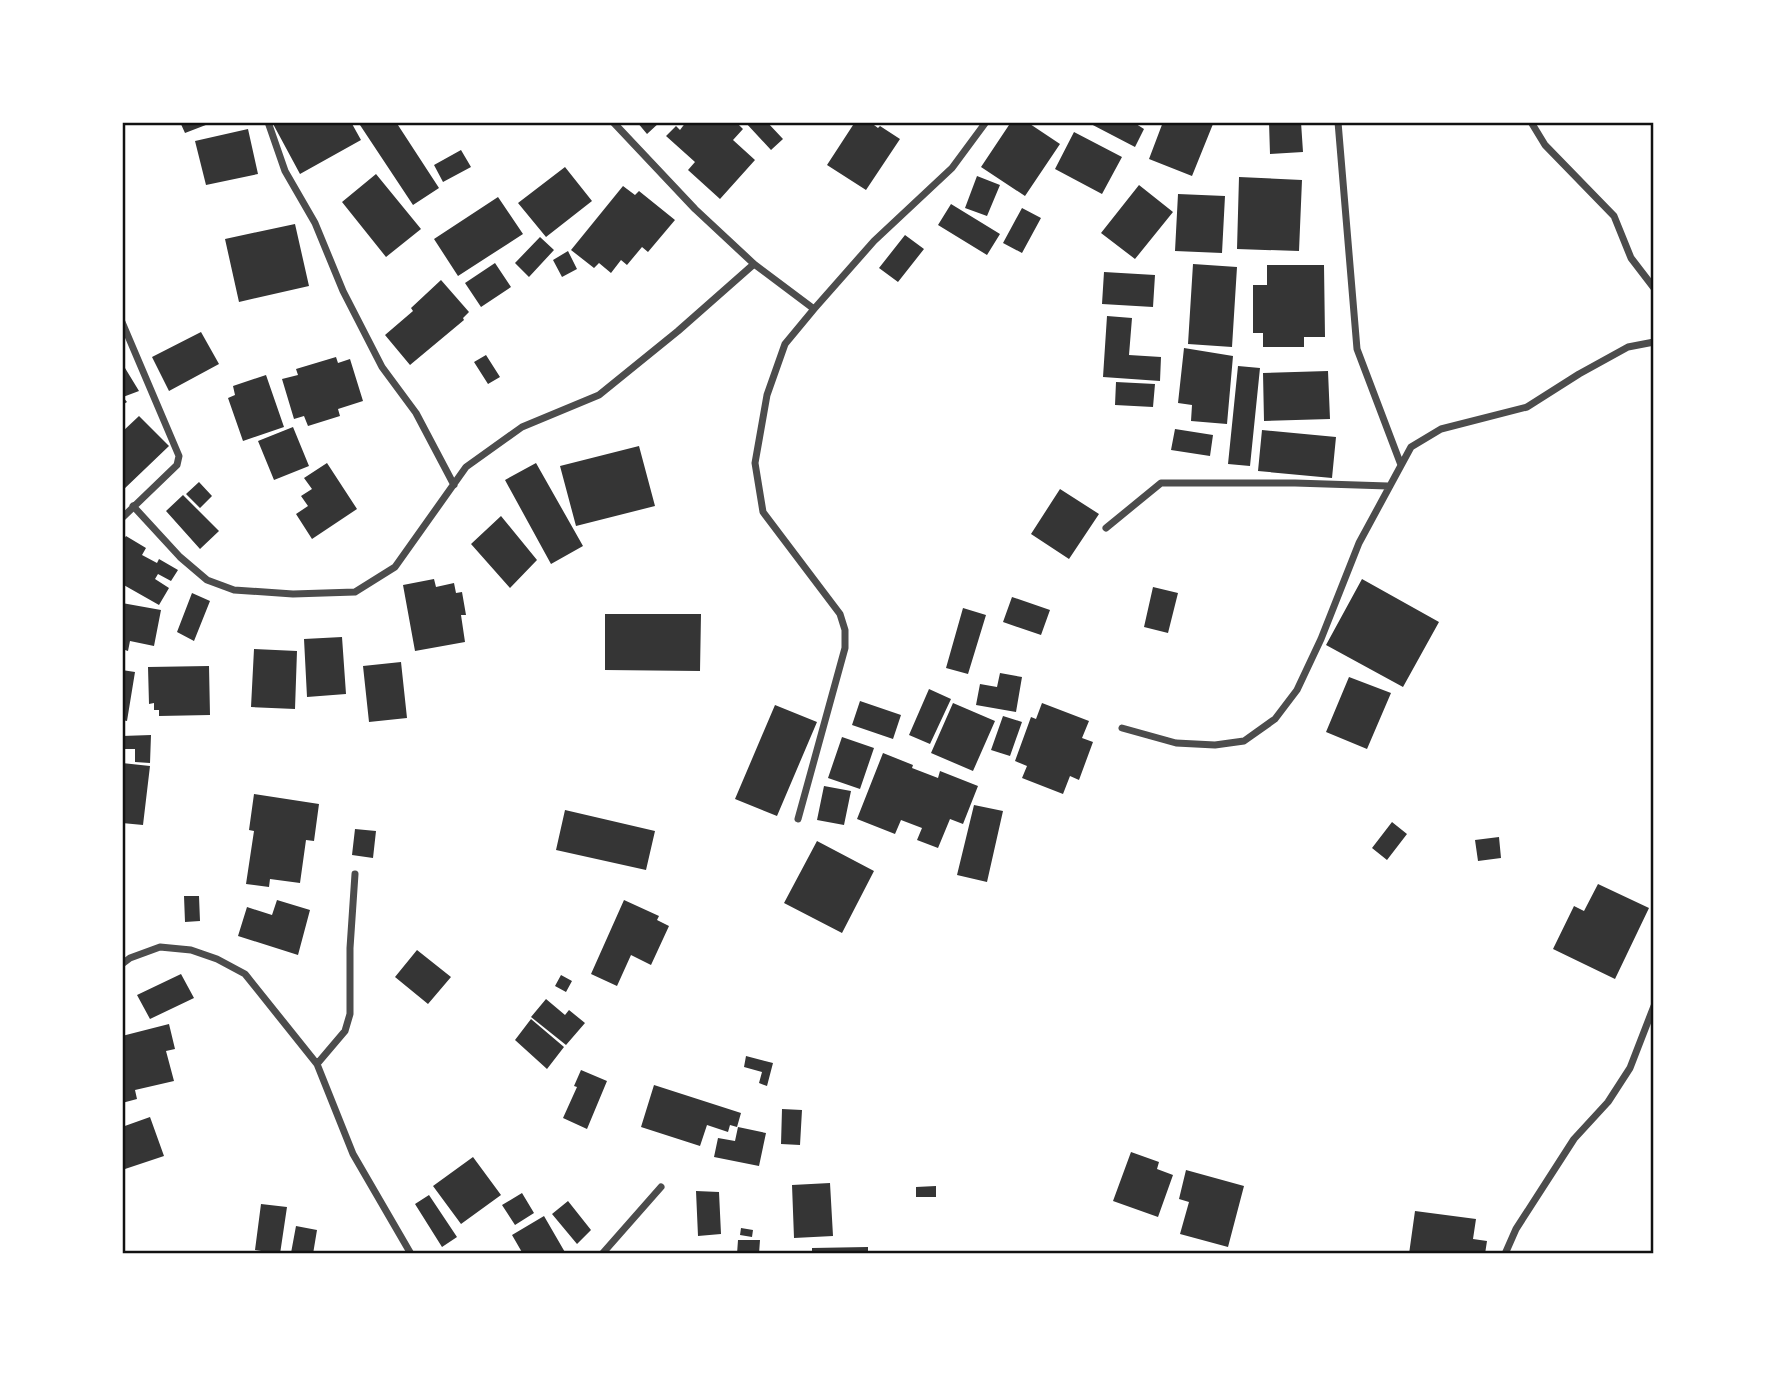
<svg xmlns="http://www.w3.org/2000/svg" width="1776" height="1376" font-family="Merriweather,serif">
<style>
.building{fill:#353535}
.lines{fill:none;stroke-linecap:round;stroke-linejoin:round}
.minor{stroke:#4c4c4c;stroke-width:7}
.neatline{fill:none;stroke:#111;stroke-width:2.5}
</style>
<rect width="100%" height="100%" fill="#fff"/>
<!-- building -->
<path class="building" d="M 180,122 L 211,122 L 211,123 L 185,133 Z
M 272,122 L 351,122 L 361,140 L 300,174 Z
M 358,122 L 396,122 L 439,188 L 413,205 Z
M 637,122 L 660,122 L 647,134 Z
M 686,122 L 736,122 L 743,129 L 733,140 L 755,160 L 720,199 L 688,170 L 695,162 L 666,136 L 676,126 L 680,130 Z
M 745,122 L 767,122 L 783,139 L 771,150 Z
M 855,122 L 870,122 L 878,128 L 880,126 L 900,139 L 866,190 L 827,165 Z
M 1011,122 L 1027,122 L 1060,144 L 1025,196 L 981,167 Z
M 1087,122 L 1133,122 L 1144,129 L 1135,147 Z
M 1163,122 L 1213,124 L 1192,176 L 1149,159 Z
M 1269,122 L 1301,122 L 1303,152 L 1270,154 Z
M 248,129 L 258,174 L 206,185 L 195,141 Z
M 1074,132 L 1122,157 L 1102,194 L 1055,169 Z
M 461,150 L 471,167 L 443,182 L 434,165 Z
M 565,167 L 592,201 L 546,237 L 518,203 Z
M 376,174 L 421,229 L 386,257 L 342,202 Z
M 977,176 L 1000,185 L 987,216 L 965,208 Z
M 1239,177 L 1302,180 L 1299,251 L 1237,249 Z
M 1139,185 L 1173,212 L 1135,259 L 1101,233 Z
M 623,186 L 635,195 L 639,191 L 675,220 L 648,252 L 642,247 L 627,265 L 621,260 L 611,273 L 599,263 L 594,268 L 571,250 Z
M 1178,194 L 1225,196 L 1222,253 L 1175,251 Z
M 498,197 L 523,234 L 458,276 L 434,239 Z
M 951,204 L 1000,234 L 987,255 L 938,225 Z
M 1022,208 L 1041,218 L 1022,253 L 1003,243 Z
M 295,224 L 309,286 L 239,302 L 225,239 Z
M 905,235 L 924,249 L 898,282 L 879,268 Z
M 540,237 L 554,250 L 529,277 L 515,263 Z
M 568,251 L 577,269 L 562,277 L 553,260 Z
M 495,263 L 511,287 L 481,307 L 465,283 Z
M 1193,264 L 1237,267 L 1232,347 L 1188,344 Z
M 1267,265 L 1324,265 L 1325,337 L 1304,337 L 1304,347 L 1263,347 L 1263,333 L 1253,333 L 1253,285 L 1267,285 Z
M 1104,272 L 1155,275 L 1153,307 L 1102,304 Z
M 441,280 L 469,312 L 463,318 L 464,320 L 410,365 L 385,335 L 413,311 L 411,308 Z
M 1107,316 L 1132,318 L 1129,355 L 1161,357 L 1160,381 L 1103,377 Z
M 201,332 L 219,364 L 169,391 L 152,357 Z
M 1184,348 L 1233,356 L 1227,424 L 1191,421 L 1192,405 L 1178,403 Z
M 486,355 L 500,377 L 488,384 L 474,362 Z
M 336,357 L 338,363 L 350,359 L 363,401 L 338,409 L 340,416 L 308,426 L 304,416 L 294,419 L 282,379 L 298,375 L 296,369 Z
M 1238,366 L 1260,368 L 1250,466 L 1228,464 Z
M 125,368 L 139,391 L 123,397 L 127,402 L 122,405 L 122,370 Z
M 1328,371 L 1330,419 L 1264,421 L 1263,373 Z
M 266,375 L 284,427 L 243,441 L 228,398 L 235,395 L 233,386 Z
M 1116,382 L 1155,384 L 1153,407 L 1115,405 Z
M 139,416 L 169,446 L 122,491 L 122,432 Z
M 293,427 L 309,466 L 274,480 L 258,441 Z
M 1175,429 L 1213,435 L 1210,456 L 1171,450 Z
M 1262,430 L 1336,437 L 1332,478 L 1258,471 Z
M 639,446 L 655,506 L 576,526 L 560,466 Z
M 327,463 L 357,509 L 312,539 L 296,514 L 308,506 L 301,496 L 312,489 L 304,478 Z
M 536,463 L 583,546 L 551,564 L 505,480 Z
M 199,482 L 212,496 L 200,508 L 186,494 Z
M 1060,489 L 1099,514 L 1069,559 L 1031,534 Z
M 183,495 L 219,531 L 200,549 L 166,511 Z
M 501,516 L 537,560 L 510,588 L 471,544 Z
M 126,536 L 146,548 L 142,555 L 157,563 L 159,559 L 178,570 L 171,581 L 158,574 L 155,579 L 169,588 L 159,605 L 122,584 L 122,542 Z
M 434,579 L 436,587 L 454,583 L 456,593 L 462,592 L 466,615 L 461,615 L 465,642 L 415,651 L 403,585 Z
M 1362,579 L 1439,622 L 1403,687 L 1326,645 Z
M 1153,587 L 1178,593 L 1168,633 L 1144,627 Z
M 192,593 L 210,601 L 194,641 L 177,632 Z
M 1012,597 L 1050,610 L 1041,635 L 1003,622 Z
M 122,603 L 161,610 L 154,646 L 130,641 L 128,651 L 122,649 Z
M 963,608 L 986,615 L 968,674 L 946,668 Z
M 605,614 L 701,614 L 700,671 L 605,670 Z
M 342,637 L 346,694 L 307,697 L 304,639 Z
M 254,649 L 297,651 L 295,709 L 251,707 Z
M 401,662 L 407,718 L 369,722 L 363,666 Z
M 209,666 L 210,715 L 159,716 L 159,710 L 154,710 L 154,703 L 149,704 L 148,667 Z
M 122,670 L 135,672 L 127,721 L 122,720 Z
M 1000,673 L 1022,677 L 1016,712 L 976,705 L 980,684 L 997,687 Z
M 1349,677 L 1391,693 L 1367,749 L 1326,732 Z
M 929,689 L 951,699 L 930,744 L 909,735 Z
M 860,701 L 901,715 L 893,739 L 852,725 Z
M 953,703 L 995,721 L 973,771 L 931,753 Z
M 1042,703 L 1089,721 L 1082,738 L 1093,742 L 1079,780 L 1070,776 L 1063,794 L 1022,778 L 1027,766 L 1015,761 L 1031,717 L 1036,719 Z
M 775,705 L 817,722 L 777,816 L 735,799 Z
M 1003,716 L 1022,722 L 1010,756 L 991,750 Z
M 151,735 L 150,763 L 135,762 L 135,749 L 122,749 L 122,736 Z
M 842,737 L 874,748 L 860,789 L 828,778 Z
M 883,753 L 913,765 L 912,768 L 938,778 L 940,771 L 978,786 L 963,824 L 950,819 L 938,848 L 917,840 L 922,828 L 901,820 L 895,834 L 857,819 Z
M 122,763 L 150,766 L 143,825 L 122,823 Z
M 824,786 L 851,791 L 844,825 L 817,820 Z
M 254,794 L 319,804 L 314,841 L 306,840 L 300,883 L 270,879 L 269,887 L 246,884 L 254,831 L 249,830 Z
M 974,805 L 1003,811 L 987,882 L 957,875 Z
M 565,810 L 655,831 L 646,870 L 556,850 Z
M 1392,822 L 1407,834 L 1387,860 L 1372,848 Z
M 355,829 L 376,831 L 373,858 L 352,855 Z
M 1499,837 L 1501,858 L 1478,861 L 1475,840 Z
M 817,841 L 874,871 L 842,933 L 784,903 Z
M 1598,884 L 1649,908 L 1615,979 L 1553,949 L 1574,906 L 1584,911 Z
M 184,896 L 199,896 L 200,921 L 185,922 Z
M 277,900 L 310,910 L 298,955 L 238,936 L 247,907 L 272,915 Z
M 624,900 L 659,916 L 657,920 L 669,926 L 651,965 L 631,955 L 617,986 L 591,974 Z
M 417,950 L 451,977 L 428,1004 L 395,977 Z
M 181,974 L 194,998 L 150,1019 L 137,995 Z
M 561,975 L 572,981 L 566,992 L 555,986 Z
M 546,999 L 565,1015 L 569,1010 L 585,1023 L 566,1045 L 531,1017 Z
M 531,1019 L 564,1047 L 547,1069 L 515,1040 Z
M 169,1024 L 175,1049 L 166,1051 L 174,1081 L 135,1090 L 137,1099 L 122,1103 L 122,1036 Z
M 746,1056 L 773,1063 L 767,1086 L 759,1083 L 762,1072 L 744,1067 Z
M 581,1070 L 607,1081 L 587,1129 L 563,1118 L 577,1087 L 574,1086 Z
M 654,1085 L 741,1113 L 737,1127 L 730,1125 L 728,1132 L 707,1125 L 700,1146 L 641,1127 Z
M 782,1109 L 802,1110 L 800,1145 L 781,1144 Z
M 150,1117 L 164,1156 L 122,1170 L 122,1127 Z
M 738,1127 L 766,1133 L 759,1166 L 714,1157 L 718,1138 L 735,1141 Z
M 1131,1152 L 1159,1162 L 1157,1169 L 1173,1175 L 1158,1217 L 1113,1201 Z
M 473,1157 L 501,1195 L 461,1224 L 433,1186 Z
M 1186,1170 L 1244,1186 L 1228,1247 L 1180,1234 L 1189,1202 L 1179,1199 Z
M 830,1183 L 833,1236 L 794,1238 L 792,1185 Z
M 936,1186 L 936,1197 L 916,1197 L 916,1187 Z
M 696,1191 L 719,1192 L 721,1234 L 698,1236 Z
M 522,1193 L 534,1213 L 515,1225 L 502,1205 Z
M 429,1195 L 457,1237 L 442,1247 L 415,1204 Z
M 568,1201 L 591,1230 L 577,1244 L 552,1214 Z
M 261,1204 L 287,1207 L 280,1254 L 255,1250 Z
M 1415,1211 L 1476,1219 L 1473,1239 L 1487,1241 L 1485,1254 L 1409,1254 Z
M 544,1216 L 566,1254 L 523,1254 L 512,1235 Z
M 296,1226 L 317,1230 L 313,1254 L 291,1253 Z
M 741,1228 L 753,1230 L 752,1237 L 740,1235 Z
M 738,1240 L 760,1240 L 759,1254 L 737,1254 Z
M 868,1247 L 868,1254 L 812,1254 L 812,1248 Z"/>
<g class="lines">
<!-- minor -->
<path class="minor" d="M 268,122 L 285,171 L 315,223 L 343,291 L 382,367 L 416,413 L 454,485
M 613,122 L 695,209 L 754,264 L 814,309
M 1338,122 L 1357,349 L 1401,465
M 1531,122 L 1545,145 L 1614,216 L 1631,258 L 1654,288
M 122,322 L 179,456 L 177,465 L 122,518
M 133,506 L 180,557 L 207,580 L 234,590 L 293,594 L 355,592 L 395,567 L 466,467 L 522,427 L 599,395 L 678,331 L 754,264
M 1106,528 L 1161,483 L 1295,483 L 1388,486
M 1122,728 L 1176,743 L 1215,745 L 1244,741 L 1275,719 L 1297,690 L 1321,639 L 1359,543 L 1411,447 L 1441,429 L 1527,407 L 1579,374 L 1628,347 L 1654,342
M 798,819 L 845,648 L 845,630 L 840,614 L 763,512 L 755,463 L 767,395 L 785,344 L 814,309 L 874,241 L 952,168 L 986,122
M 122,964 L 130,958 L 160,947 L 191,950 L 217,959 L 245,974 L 317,1064 L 353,1154 L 411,1254
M 317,1064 L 345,1031 L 350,1014 L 350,948 L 355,874
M 602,1254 L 661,1187
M 1505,1254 L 1516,1229 L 1574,1139 L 1608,1102 L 1630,1068 L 1654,1006"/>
</g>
<!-- border -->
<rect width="1776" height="1376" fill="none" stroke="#ffffff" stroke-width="248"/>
<rect x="124" y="124" width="1528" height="1128" class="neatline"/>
</svg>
